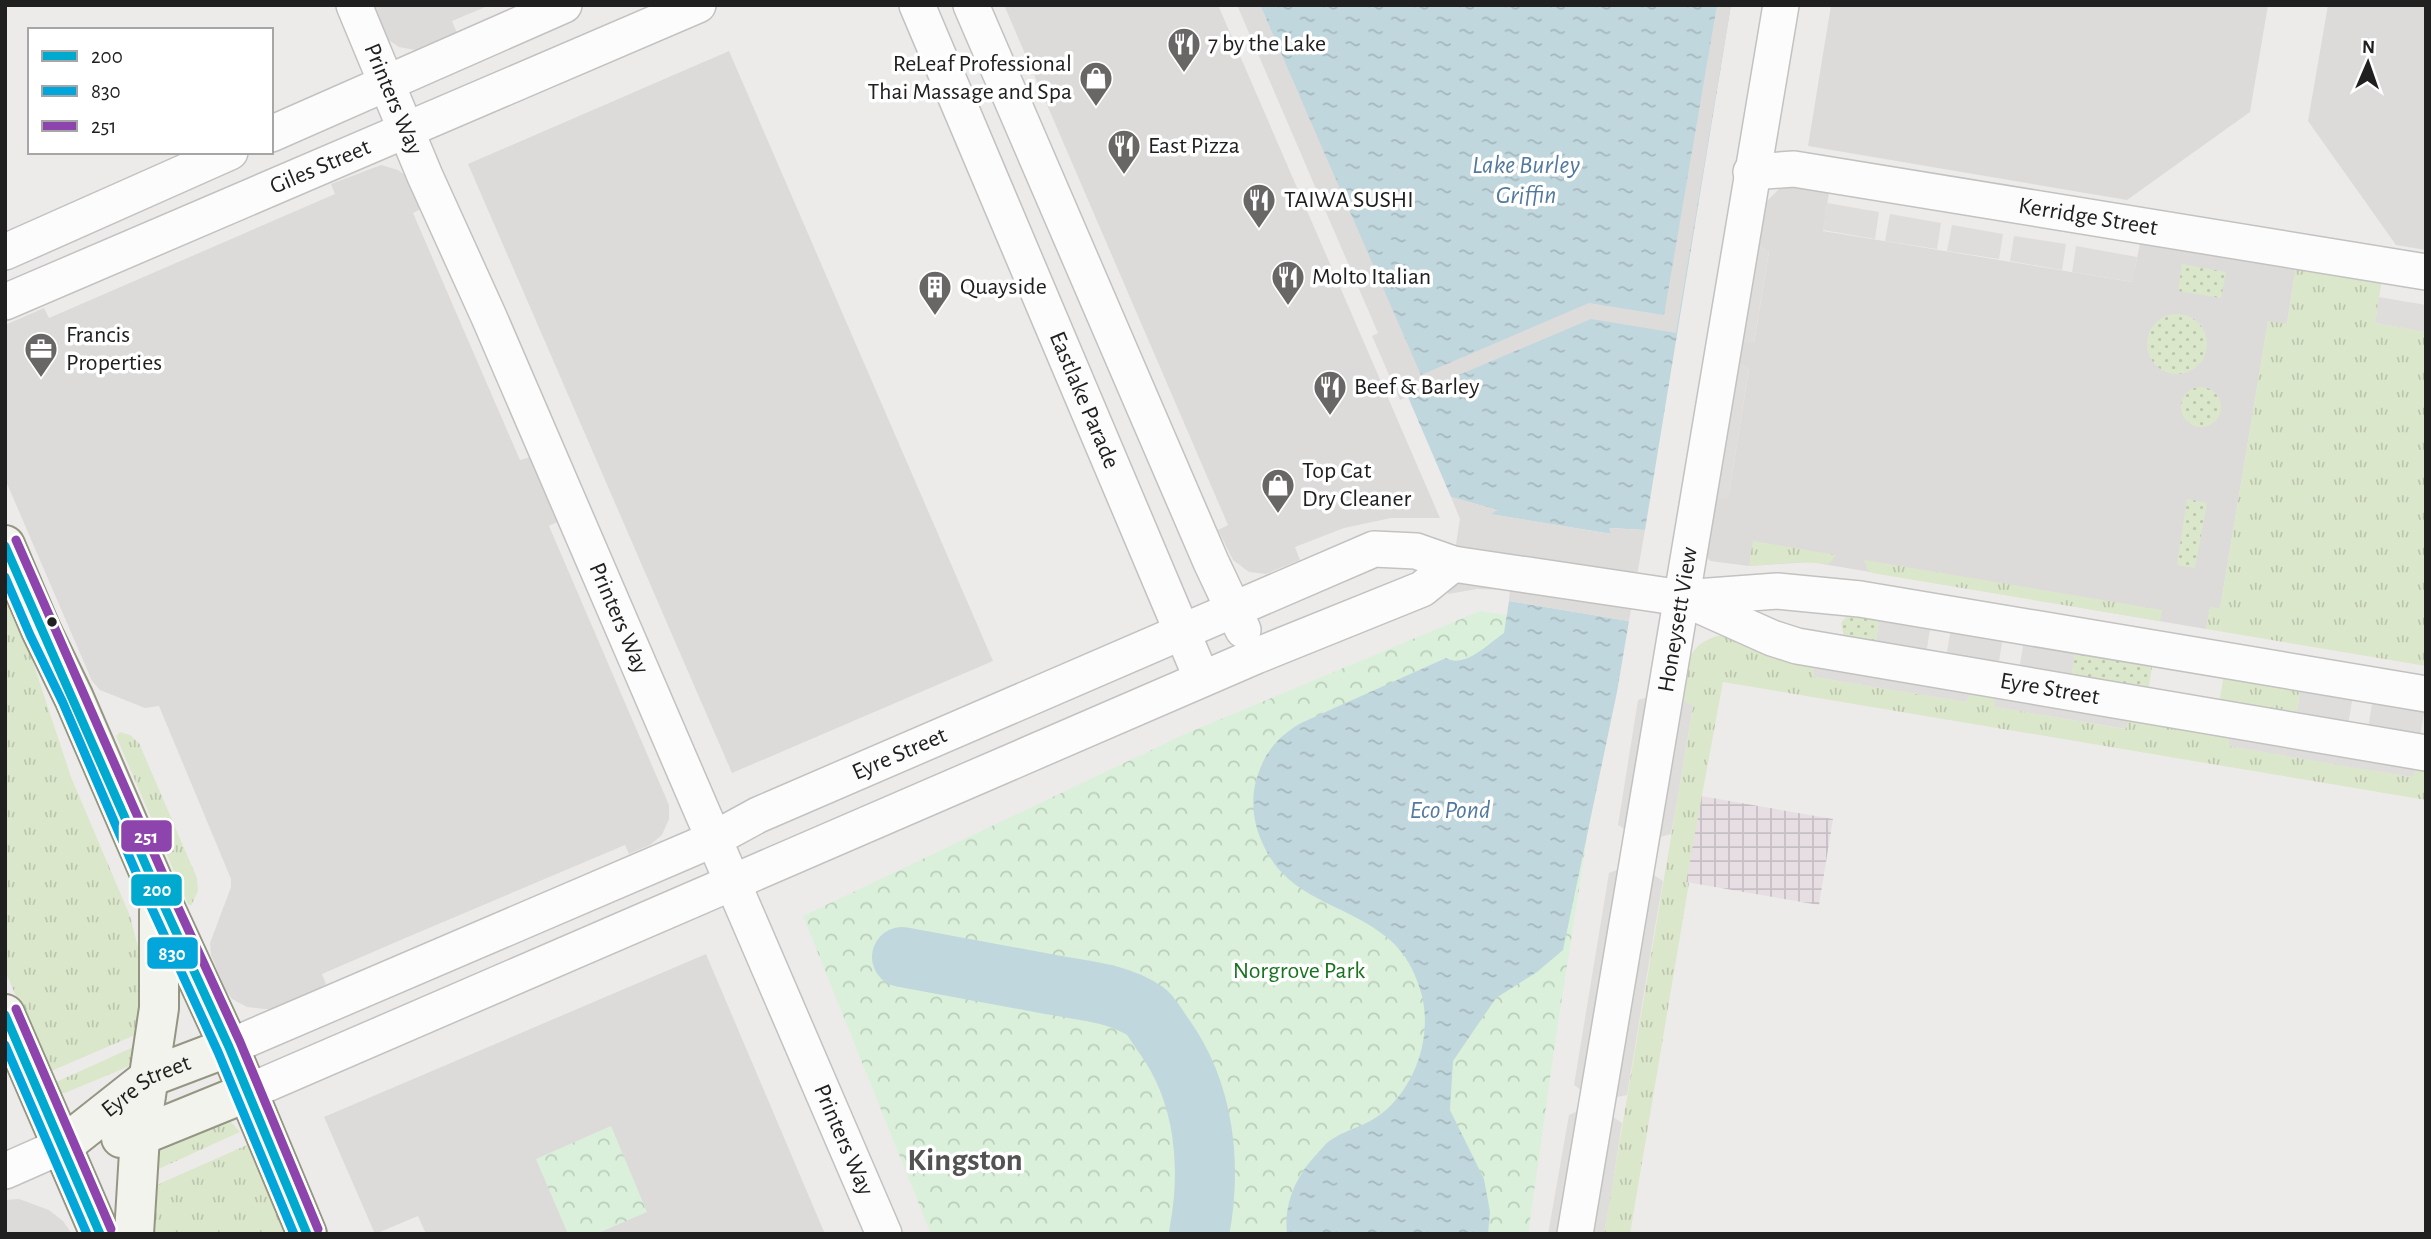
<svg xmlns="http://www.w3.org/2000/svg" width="2431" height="1239" font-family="'Alegreya Sans',sans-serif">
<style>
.residential{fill:#dddbda}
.industrial{fill:url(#industrial-grid)}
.grass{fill:url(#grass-tufts)}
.park{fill:url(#park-crowns)}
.garden{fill:url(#garden-dots)}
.parking{fill:#dedddc}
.water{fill:url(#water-ripples)}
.pier{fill:#dddcdb}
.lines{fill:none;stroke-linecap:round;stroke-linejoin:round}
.river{stroke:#c0d7dd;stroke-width:60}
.minor-casing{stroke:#c3c2c1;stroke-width:38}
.secondary-casing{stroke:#949583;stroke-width:42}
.minor{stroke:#fcfcfc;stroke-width:35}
.secondary{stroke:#f2f3ec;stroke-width:38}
.bus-1-casing{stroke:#fff;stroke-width:14}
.bus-2-casing{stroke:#fff;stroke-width:14}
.bus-3-casing{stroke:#fff;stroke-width:14}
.bus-1{stroke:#00a9ce;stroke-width:9}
.bus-2{stroke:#03a6da;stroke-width:9}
.bus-3{stroke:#8e44ad;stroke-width:9}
.bus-dot{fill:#202020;stroke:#fff;stroke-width:2.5}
.labels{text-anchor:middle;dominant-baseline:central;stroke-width:7;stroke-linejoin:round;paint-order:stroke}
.poi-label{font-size:24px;fill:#202020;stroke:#fff;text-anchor:start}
.street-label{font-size:24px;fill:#202020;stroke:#fff}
.park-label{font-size:24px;fill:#18731f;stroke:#fff}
.water-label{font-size:26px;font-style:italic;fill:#537a9e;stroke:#fff}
.district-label{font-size:32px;font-weight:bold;fill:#535353;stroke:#fff}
.line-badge{stroke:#fff;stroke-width:2.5}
.badge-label{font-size:19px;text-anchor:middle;font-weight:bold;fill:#fff}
</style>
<defs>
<pattern id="industrial-grid" width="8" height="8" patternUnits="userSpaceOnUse" patternTransform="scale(1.75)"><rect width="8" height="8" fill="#e6dee3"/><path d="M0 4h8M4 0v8" fill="none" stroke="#c5bec2"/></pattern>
<pattern id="grass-tufts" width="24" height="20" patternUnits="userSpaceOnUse" patternTransform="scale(1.75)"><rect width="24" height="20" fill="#dbe7cb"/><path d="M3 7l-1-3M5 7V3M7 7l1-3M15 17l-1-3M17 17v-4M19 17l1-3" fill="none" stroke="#bcc6ae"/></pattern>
<pattern id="park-crowns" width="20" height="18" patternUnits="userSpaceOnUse" patternTransform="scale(1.75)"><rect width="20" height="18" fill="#daf0da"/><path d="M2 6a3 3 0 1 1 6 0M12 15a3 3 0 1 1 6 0" fill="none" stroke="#bbcebb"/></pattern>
<pattern id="garden-dots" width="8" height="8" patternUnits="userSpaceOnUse" patternTransform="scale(1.75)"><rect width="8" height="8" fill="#dbe7cb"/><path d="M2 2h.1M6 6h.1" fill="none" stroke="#bcc6ae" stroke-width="1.8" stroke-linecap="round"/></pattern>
<pattern id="water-ripples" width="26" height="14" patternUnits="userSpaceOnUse" patternTransform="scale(1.75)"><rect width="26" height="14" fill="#c0d7dd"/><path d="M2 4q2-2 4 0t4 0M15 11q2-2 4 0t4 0" fill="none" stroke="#a5b8bd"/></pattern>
</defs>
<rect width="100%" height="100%" fill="#edebe9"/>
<!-- residential -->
<path class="residential" d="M 368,5 L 490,5 L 452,21 L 457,33 L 415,50 L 399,47 L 384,37 Z
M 1004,5 L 1218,5 L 1440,518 L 1391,518 L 1344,528 L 1295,547 L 1300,560 L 1266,574 L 1249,572 L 1233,560 L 1218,530 L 1228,525 Z
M 1831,5 L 2268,5 L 2250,112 L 2127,200 L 1808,146 Z
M 2328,5 L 2426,5 L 2426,250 L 2396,245 L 2308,121 Z
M 729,51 L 993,661 L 732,773 L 468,164 Z
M 381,165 L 398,170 L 407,177 L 423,208 L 413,213 L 520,460 L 531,457 L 557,522 L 549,526 L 669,805 L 669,819 L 662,835 L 650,845 L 629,854 L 625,845 L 403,939 L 322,974 L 326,984 L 312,998 L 283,1009 L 264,1009 L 247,1007 L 232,999 L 226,991 L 211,955 L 210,943 L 231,887 L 231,879 L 159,706 L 145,708 L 100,690 L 92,681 L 5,479 L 5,325 L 44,308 L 49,318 L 335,194 L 331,184 Z
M 1783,185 L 1830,186 L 1823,231 L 2132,282 L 2141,239 L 2296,266 L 2287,324 L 2268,322 L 2220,609 L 2210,608 L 2206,629 L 1811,562 L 1749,566 L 1710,561 L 1706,556 L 1714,499 L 1729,494 L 1749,369 L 1737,362 L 1740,343 L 1754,343 L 1769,252 L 1757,245 L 1765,203 Z
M 706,954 L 825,1234 L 426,1234 L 418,1216 L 375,1234 L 324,1117 Z
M 19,1199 L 49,1210 L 63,1221 L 72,1234 L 5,1234 L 5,1200 Z"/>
<!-- industrial -->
<path class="industrial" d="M 1701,796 L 1833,819 L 1819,905 L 1686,882 Z"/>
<!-- grass -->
<path class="grass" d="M 2296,266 L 2382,280 L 2375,323 L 2426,332 L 2426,666 L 2206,629 L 2210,607 L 2220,609 L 2268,321 L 2287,324 Z
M 1753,541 L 1836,555 L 1829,564 L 1801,562 L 1749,566 Z
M 1864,560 L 2162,610 L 2160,621 L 1872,573 L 1868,570 Z
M 5,593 L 29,650 L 71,777 L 130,916 L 141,959 L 142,1032 L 49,1072 L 5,971 Z
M 1717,636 L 1726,636 L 1812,665 L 1814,677 L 1966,702 L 1972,691 L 1993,695 L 1996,707 L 2125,729 L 2128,718 L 2228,734 L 2229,746 L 2411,777 L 2417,766 L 2426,767 L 2426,800 L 1723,682 L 1686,882 L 1689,883 L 1630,1234 L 1604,1234 L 1693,707 L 1680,699 C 1686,670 1684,646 1717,636 Z
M 2224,674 L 2301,686 L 2296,716 L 2219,703 Z
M 120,732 L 130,735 L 139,743 L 197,878 L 198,891 L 191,906 L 188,904 L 116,736 Z
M 140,1044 L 132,1065 L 65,1093 L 60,1093 L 56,1082 Z
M 230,1121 L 240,1132 L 152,1172 L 158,1152 Z
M 247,1145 L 285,1234 L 149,1234 L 148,1192 L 161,1183 Z"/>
<!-- park -->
<path class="park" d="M 1480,611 L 1619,633 L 1555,1043 L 1528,1234 L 931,1234 L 803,916 L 1185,734 Z
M 611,1126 L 647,1212 L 596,1234 L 568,1234 L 536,1159 Z"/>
<!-- garden -->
<path class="garden" d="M 2182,264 L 2226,272 L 2221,298 L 2178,291 Z
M2147 344a30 30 0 1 1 60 0a30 30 0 1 1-60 0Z
M2181 407a20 20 0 1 1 40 0a20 20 0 1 1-40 0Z
M 2187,499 L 2207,503 L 2195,568 L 2177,565 Z
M 1848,614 L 1880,615 L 1875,646 L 1844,637 L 1841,623 Z
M 2076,648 L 2153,661 L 2148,692 L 2071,679 Z"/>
<!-- parking -->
<path class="parking" d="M 1827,203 L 1879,212 L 1875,239 L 1823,230 Z
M 1890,214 L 1941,223 L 1937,249 L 1885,241 Z
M 1952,225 L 2003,234 L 1999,259 L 1947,251 Z
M 2014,236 L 2066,244 L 2062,270 L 2010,261 Z
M 1757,245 L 1769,252 L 1757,324 L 1754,343 L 1740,343 Z
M 2076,246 L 2137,257 L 2133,282 L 2072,272 Z
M 2379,297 L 2426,305 L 2426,332 L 2375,323 Z
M 1737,362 L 1749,368 L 1729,494 L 1728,498 L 1714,499 Z
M 1880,615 L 1931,624 L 1926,654 L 1875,646 Z
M 1951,628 L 2003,637 L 1998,667 L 1946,658 Z
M 2024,640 L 2076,648 L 2071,679 L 2019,670 Z
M 1812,665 L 1972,691 L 1966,702 L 1935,697 L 1814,677 Z
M 2301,686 L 2353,695 L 2348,725 L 2296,716 Z
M 1993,695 L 2128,718 L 2126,729 L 1995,707 Z
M 1652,696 L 1629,832 L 1618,825 L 1638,700 Z
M 2373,698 L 2425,707 L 2420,737 L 2368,728 Z
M 1680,699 L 1693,706 L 1677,802 L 1671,834 L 1657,838 Z
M 2228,734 L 2417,766 L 2412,777 L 2350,767 L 2229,746 Z
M 1622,868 L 1585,1093 L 1574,1085 L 1609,873 Z
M 1651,873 L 1663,881 L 1653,939 L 1627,1095 L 1613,1098 Z
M 1582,1109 L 1561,1234 L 1548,1234 L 1569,1115 Z
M 1610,1115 L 1622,1123 L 1612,1188 L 1604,1234 L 1590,1234 Z"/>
<!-- water -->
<path class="water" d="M 1260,5 L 1731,5 L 1645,530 L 1610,528 L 1612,534 L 1489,514 L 1497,510 L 1451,497 L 1408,397 L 1425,389 Z
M 1509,601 L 1629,621 L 1617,692 L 1563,950 L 1537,972 L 1496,998 L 1453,1061 L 1450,1110 L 1484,1179 L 1490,1212 L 1488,1234 L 1287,1234 C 1284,1204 1295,1178 1315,1156 C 1321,1150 1325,1143 1334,1138 C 1349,1129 1367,1125 1381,1114 C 1417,1086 1434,1032 1420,989 C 1414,970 1405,953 1390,940 C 1347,902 1287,902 1262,842 C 1254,824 1251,804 1255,785 C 1262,756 1275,738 1301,723 L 1446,658 C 1465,669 1489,643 1504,633 Z"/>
<!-- pier -->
<path class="pier" d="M 1237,5 L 1260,5 L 1421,375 L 1589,303 L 1664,315 L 1717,5 L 1731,5 L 1676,333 L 1591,319 L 1400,400 L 1372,336 L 1378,333 Z
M 1451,497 L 1498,510 L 1491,514 L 1611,534 L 1609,528 L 1645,530 L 1629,621 L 1509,601 L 1510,590 L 1477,589 L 1448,594 L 1460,519 Z"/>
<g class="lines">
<!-- river -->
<path class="river" d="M 902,957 C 951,966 999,975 1048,984 C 1079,990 1117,992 1145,1011 C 1152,1016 1158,1028 1164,1036 C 1205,1093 1212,1166 1199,1234"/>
<defs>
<g id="minor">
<path id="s1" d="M 354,5 L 425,176 L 489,317 L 884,1234"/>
<path id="s2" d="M 917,5 L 1202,679"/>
<path d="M 971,5 L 1211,562 L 1243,630"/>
<path d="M 271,134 L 564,5"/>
<path id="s3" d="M 1751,172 L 1794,169 L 2426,272"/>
<path d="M 5,252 L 230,152"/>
<path id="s4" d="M 5,302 L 698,5"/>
<path id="s5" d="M 1685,599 L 1772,638 L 1797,646 L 2426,753"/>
<path id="s6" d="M 229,1047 L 714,839 L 758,815 L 1374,549 L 1416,551 L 1453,564 L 1682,598 L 1777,591 L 1860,599 L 2426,694"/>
<path d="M 248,1092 L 1256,656 L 1422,589 L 1453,564"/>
<path d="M 5,1171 L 64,1145"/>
<path id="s7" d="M 1575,1234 L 1781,5"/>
</g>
<g id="secondary">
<path d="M 5,545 L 41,630 L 74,698 L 159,895 L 229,1047 L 307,1234"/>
<path d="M 5,1014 L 100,1234"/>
<path d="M 121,1138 L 140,1136 L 248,1092"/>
<path id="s8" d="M 64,1145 L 150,1077 L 229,1047"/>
<path d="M 134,1234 L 140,1136 L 159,1008 L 159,911"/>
</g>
</defs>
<!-- minor casing -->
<use href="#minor" class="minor-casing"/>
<!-- secondary casing -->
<use href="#secondary" class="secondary-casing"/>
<!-- minor -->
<use href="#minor" class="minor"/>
<!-- secondary -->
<use href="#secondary" class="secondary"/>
<defs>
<path id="bus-1" d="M 5,546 L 159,895 L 229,1047 L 307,1234
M 5,1015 L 100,1234"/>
<path id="bus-2" d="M 5,577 L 30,635 L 63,703 L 148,900 L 218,1052 L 294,1234
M 5,1045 L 87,1234"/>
<path id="bus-3" d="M 16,540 L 170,890 L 240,1042 L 318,1229
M 16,1009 L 111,1229"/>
</defs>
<!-- bus-1 casing -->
<use href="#bus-1" class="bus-1-casing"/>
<!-- bus-2 casing -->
<use href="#bus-2" class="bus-2-casing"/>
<!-- bus-3 casing -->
<use href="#bus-3" class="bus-3-casing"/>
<!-- bus-1 -->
<use href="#bus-1" class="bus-1"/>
<!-- bus-2 -->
<use href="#bus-2" class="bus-2"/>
<!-- bus-3 -->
<use href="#bus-3" class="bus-3"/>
</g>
<!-- icons -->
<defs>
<symbol id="restaurant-pin" viewBox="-11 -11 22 30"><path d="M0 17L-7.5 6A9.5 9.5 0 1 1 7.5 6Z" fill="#686766" stroke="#fff"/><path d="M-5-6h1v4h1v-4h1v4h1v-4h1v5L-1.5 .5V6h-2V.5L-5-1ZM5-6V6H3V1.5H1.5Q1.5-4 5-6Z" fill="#fff"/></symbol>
<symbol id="shop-pin" viewBox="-11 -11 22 30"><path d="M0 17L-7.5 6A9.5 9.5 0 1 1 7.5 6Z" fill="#686766" stroke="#fff"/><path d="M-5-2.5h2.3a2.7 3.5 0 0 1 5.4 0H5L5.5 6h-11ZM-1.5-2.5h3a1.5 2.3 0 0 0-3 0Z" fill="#fff"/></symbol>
<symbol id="building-pin" viewBox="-11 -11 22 30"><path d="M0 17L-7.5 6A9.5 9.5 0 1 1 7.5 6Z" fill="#686766" stroke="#fff"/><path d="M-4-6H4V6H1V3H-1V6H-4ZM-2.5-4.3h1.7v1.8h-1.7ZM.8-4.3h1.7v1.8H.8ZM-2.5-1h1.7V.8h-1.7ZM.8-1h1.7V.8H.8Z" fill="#fff"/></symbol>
<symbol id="office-pin" viewBox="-11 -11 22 30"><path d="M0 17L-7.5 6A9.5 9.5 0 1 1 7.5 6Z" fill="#686766" stroke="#fff"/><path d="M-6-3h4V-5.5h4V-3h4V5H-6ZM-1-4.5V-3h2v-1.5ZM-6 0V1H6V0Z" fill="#fff"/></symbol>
</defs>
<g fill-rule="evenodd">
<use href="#restaurant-pin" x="1165" y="25" width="38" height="52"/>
<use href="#shop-pin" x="1077" y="59" width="38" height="52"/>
<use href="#restaurant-pin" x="1105" y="127" width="38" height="52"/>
<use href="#restaurant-pin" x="1240" y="181" width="38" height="52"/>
<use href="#restaurant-pin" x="1269" y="258" width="38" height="52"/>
<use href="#building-pin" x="916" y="268" width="38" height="52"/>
<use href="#office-pin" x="22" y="330" width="38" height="52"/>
<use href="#restaurant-pin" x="1311" y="368" width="38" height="52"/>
<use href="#shop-pin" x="1259" y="466" width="38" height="52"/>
</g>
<!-- markers -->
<circle class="bus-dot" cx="52" cy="622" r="6"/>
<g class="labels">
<!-- poi labels -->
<g class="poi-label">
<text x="1208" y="44">7 by the Lake</text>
<text x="1072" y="64" text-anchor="end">ReLeaf Professional<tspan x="1072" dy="28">Thai Massage and Spa</tspan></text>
<text x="1148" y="146">East Pizza</text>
<text x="1284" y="200">TAIWA SUSHI</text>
<text x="1312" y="277">Molto Italian</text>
<text x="960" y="287">Quayside</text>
<text x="66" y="335">Francis<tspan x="66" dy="28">Properties</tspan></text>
<text x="1354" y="387">Beef &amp; Barley</text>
<text x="1302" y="471">Top Cat<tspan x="1302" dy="28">Dry Cleaner</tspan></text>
</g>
<!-- street labels -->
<g class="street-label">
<text stroke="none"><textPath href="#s1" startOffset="102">Printers Way</textPath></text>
<text stroke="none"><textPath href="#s4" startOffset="343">Giles Street</textPath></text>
<text stroke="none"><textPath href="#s3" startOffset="341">Kerridge Street</textPath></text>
<text stroke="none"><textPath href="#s2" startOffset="429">Eastlake Parade</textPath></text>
<text stroke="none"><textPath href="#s1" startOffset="668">Printers Way</textPath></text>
<text stroke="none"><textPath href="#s7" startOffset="623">Honeysett View</textPath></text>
<text stroke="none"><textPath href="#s5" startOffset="378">Eyre Street</textPath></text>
<text stroke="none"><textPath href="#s6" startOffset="732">Eyre Street</textPath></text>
<text stroke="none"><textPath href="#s8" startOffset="102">Eyre Street</textPath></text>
<text stroke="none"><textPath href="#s1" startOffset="1236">Printers Way</textPath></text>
</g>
<!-- park labels -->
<g class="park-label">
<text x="1299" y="971">Norgrove Park</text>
</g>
<!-- water labels -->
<g class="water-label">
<text x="1526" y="165">Lake Burley<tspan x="1526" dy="30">Griffin</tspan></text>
<text x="1450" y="810">Eco Pond</text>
</g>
<!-- district labels -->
<g class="district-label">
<text x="965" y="1160">Kingston</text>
</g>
</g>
<g class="line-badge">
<rect x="120" y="819" width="53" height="34" rx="7" fill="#8e44ad"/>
<rect x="130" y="873" width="53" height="34" rx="7" fill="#00a9ce"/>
<rect x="146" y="936" width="53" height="34" rx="7" fill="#03a6da"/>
</g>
<g class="badge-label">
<text x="146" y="843">251</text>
<text x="157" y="896">200</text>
<text x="172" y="960">830</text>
</g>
<!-- border -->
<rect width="2431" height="1239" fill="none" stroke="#202020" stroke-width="14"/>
<!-- legend -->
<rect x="28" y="28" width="245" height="126" fill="#ffffff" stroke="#a6a6a6" stroke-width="2"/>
<rect x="42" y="51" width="35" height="10" fill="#00a9ce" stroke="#a6a6a6" stroke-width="2"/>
<text x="91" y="63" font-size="21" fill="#202020">200</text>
<rect x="42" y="86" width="35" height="10" fill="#03a6da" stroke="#a6a6a6" stroke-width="2"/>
<text x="91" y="98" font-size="21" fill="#202020">830</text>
<rect x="42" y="121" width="35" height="10" fill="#8e44ad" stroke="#a6a6a6" stroke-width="2"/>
<text x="91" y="133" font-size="21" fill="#202020">251</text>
<!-- north arrow -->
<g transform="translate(2368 63) rotate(2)" stroke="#ffffff" stroke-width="5" paint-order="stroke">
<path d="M0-5L12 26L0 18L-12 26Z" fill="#202020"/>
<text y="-10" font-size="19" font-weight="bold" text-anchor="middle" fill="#202020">N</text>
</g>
</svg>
